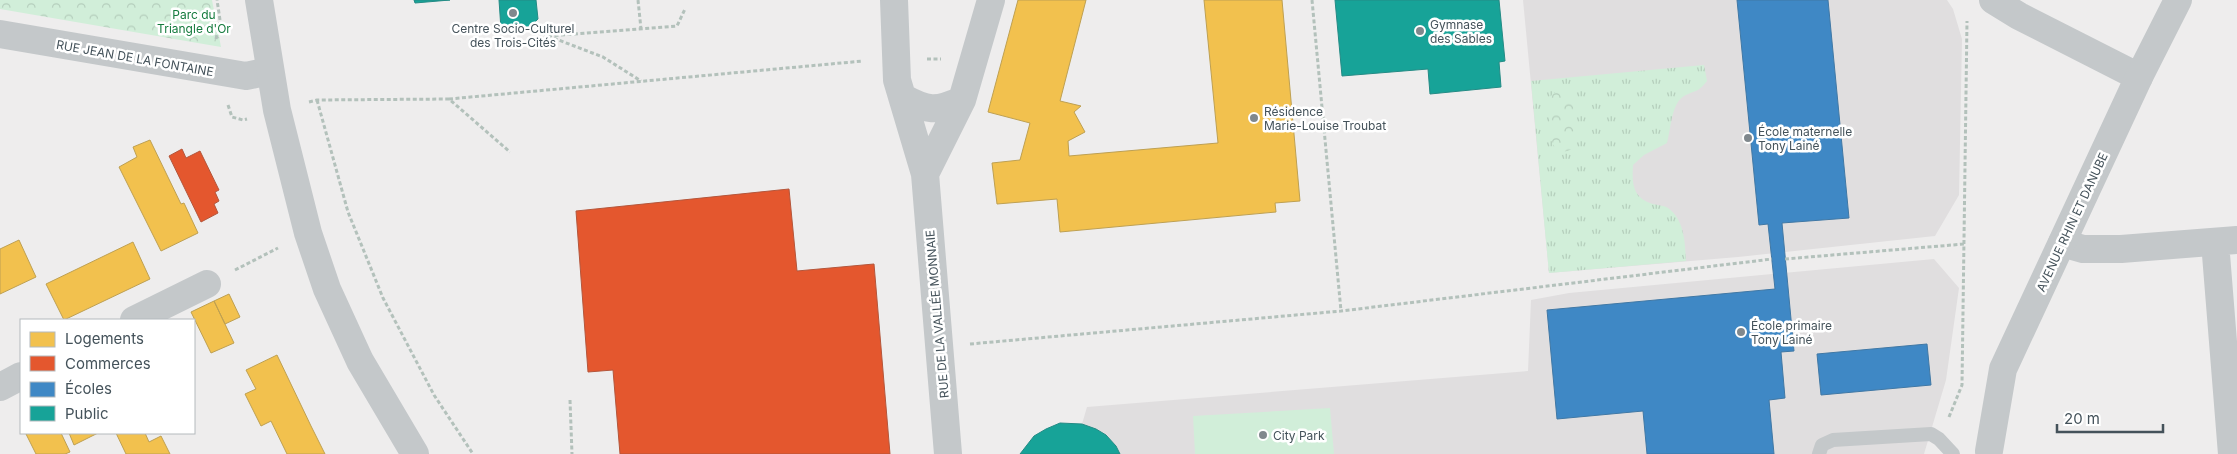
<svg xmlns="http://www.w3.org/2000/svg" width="2237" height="454" font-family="Inter,sans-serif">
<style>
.education{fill:#e0dedf}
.grass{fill:url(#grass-tufts)}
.forest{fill:url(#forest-crowns)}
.garden{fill:#d1eed9}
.homes{fill:#f2c14e;stroke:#bea052}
.shops{fill:#e4572e;stroke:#b4563b}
.schools{fill:#3f88c5;stroke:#4078a5}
.public{fill:#17a398;stroke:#248b85}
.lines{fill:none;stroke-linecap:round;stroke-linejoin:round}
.path{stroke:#b3c1bb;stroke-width:3;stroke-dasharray:4 2.5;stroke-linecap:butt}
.service{stroke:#c4c8ca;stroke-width:14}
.minor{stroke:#c4c8ca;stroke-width:28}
.tertiary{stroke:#c4c8ca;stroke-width:28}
.poi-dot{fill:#80888d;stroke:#fff;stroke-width:2}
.labels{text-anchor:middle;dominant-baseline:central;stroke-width:5;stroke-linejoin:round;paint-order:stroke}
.park-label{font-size:12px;fill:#157b3e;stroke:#fff}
.poi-label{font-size:12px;fill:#44525a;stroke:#fff;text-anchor:start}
.street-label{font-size:12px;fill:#44525a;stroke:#fff}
</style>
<defs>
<pattern id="grass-tufts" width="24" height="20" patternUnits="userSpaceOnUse" patternTransform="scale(1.25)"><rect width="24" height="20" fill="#d1eed9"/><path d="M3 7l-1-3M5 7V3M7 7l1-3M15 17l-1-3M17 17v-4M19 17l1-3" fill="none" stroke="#b5cebc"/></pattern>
<pattern id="forest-crowns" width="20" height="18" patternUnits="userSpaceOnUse" patternTransform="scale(1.25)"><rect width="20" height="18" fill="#d1eed9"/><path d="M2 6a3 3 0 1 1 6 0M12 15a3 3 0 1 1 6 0" fill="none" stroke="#b5cebc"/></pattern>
</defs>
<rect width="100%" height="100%" fill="#eeeded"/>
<!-- education -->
<path class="education" d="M 1523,0 L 1947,0 L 1953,9 L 1962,39 L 1959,195 L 1935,236 L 1738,257 L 1549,273 Z
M 1934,259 L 1959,288 L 1946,380 L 1924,454 L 1120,454 L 1082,424 L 1087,407 L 1528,371 L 1531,300 L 1569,293 Z"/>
<!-- grass -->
<path class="grass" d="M 1704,65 L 1707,81 C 1698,93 1695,90 1684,96 C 1671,104 1671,129 1667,143 L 1644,155 L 1633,165 C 1632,181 1632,197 1650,203 C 1655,205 1664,205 1668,208 C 1685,220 1685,244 1686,261 L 1549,273 L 1531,81 Z"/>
<!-- forest -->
<path class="forest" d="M 0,0 L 212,0 L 221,47 L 0,9 Z
M 1565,90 C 1567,92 1570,92 1572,94 C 1576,99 1578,137 1575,144 C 1572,153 1559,154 1554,146 C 1550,140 1547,102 1551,96 C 1554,91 1560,91 1565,90 Z"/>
<!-- garden -->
<path class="garden" d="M 1330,408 L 1334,454 L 1195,454 L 1193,416 Z"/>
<!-- homes -->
<path class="homes" d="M 1018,0 L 1086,0 L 1060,101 L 1081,106 L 1074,112 L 1085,132 L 1068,141 L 1069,156 L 1218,143 L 1204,0 L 1282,0 L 1300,201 L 1275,203 L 1276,212 L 1060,232 L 1057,199 L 997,204 L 992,163 L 1020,160 L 1030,123 L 988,112 Z
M 150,140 L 181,204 L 184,203 L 198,233 L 161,251 L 119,167 L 137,157 L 133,147 Z
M 19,240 L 36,277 L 0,294 L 0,249 Z
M 133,242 L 150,279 L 64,320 L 46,284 Z
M 229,294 L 240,317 L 225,324 L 214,301 Z
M 214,301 L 234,343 L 211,353 L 191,312 Z
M 277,355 L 311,426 L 325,454 L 287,454 L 271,421 L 261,426 L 245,394 L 256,389 L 246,370 Z
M 29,433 L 61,433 L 70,452 L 65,454 L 36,454 L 26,434 Z
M 69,433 L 98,433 L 74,445 Z
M 116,433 L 145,433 L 149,442 L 161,436 L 170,454 L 126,454 Z"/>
<!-- shops -->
<path class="shops" d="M 182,149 L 186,158 L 200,151 L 219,190 L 215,192 L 219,201 L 214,204 L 218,213 L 201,222 L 169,156 Z
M 789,189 L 797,271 L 874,264 L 890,454 L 620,454 L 613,370 L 588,372 L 576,211 Z"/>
<!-- schools -->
<path class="schools" d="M 1737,0 L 1828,0 L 1849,218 L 1782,223 L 1794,351 L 1781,352 L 1785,398 L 1769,400 L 1774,454 L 1647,454 L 1643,411 L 1557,419 L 1547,310 L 1775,289 L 1768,224 L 1759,225 Z
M 1927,344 L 1931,385 L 1821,395 L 1817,354 Z"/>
<!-- public -->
<path class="public" d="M 414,0 L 450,0 L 415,3 Z
M 499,0 L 536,0 L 538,19 L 530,27 L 501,29 Z
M 1335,0 L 1499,0 L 1505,61 L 1499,62 L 1501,87 L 1430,94 L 1428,69 L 1342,76 Z
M 1060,423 L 1082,424 L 1096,429 L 1106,435 L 1116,446 L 1120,454 L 1020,454 L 1034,436 L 1046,429 Z"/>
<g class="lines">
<!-- path -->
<path class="path" d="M 638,0 L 641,29
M 1312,0 L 1341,311
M 532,24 L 548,36 L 603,57 L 641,81
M 548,36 L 677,26 L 685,9
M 216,39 L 220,20 L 217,0
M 927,59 L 941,59
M 449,99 L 863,61
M 317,100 L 348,212 L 383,298 L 434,395 L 473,454
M 309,102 L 317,100 L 449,99 L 510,152
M 228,105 L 232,117 L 243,120 L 247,119
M 1785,259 L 1964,244
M 235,270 L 278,248
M 970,344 L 1341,311 L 1772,259
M 570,400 L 572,454
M 1949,417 L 1962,385 L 1967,21"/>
<!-- service -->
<path class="service" d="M 1819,454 L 1822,445 L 1833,440 L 1931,434 L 1939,439 L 1953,454"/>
<!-- minor -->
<path class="minor" d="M 894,0 L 897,80 L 925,174
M 1993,0 L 2019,16 L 2139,77
M 0,34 L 246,76 L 270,71
M 902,97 C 928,111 935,112 962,100
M 2215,242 L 2232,454
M 2062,243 L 2083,249 L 2121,249 L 2237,240
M 134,320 L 207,284
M 0,387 L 21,376
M 948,454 L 925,174 L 962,100 L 991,0"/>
<!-- tertiary -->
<path class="tertiary" d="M 259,0 L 277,110 L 308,233 L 327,289 L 360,361 L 415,454
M 1989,451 L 2003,369 L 2139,77 L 2178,0"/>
</g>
<!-- markers -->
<g class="poi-dot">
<circle cx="513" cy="13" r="5"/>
<circle cx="1420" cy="31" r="5"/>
<circle cx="1254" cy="118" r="5"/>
<circle cx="1748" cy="138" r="5"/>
<circle cx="1741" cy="332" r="5"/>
<circle cx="1263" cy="435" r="5"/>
</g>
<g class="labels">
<!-- park labels -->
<g class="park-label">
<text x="194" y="14">Parc du<tspan x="194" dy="14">Triangle d'Or</tspan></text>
</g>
<!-- poi labels -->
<g class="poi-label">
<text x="1430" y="24">Gymnase<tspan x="1430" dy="14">des Sables</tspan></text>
<text x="513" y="28" text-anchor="middle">Centre Socio-Culturel<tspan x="513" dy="14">des Trois-Cités</tspan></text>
<text x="1264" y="111">Résidence<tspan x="1264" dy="14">Marie-Louise Troubat</tspan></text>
<text x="1758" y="131">École maternelle<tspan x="1758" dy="14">Tony Lainé</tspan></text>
<text x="1751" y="325">École primaire<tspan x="1751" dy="14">Tony Lainé</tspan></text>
<text x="1273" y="435">City Park</text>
</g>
<!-- street labels -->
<g class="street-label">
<text transform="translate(135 58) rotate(10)">RUE JEAN DE LA FONTAINE</text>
<text transform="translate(2072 222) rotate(-65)">AVENUE RHIN ET DANUBE</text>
<text transform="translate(937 314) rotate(-95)">RUE DE LA VALLÉE MONNAIE</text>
</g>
</g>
<!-- legend -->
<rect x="20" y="319" width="175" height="115" fill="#ffffff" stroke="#b4babd"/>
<rect x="30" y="332" width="25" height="15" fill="#f2c14e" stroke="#b4babd"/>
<text x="65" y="344" font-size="15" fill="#44525a">Logements</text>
<rect x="30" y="356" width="25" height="15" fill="#e4572e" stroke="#b4babd"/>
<text x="65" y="369" font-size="15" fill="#44525a">Commerces</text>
<rect x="30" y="382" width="25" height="15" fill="#3f88c5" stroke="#b4babd"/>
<text x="65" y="394" font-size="15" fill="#44525a">Écoles</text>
<rect x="30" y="406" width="25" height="15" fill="#17a398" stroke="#b4babd"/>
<text x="65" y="419" font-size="15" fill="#44525a">Public</text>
<!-- scale -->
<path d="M2057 424v8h106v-8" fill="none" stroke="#44525a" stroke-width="2.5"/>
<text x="2064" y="424" font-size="15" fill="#44525a" stroke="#ffffff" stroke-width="4" paint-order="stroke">20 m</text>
</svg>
